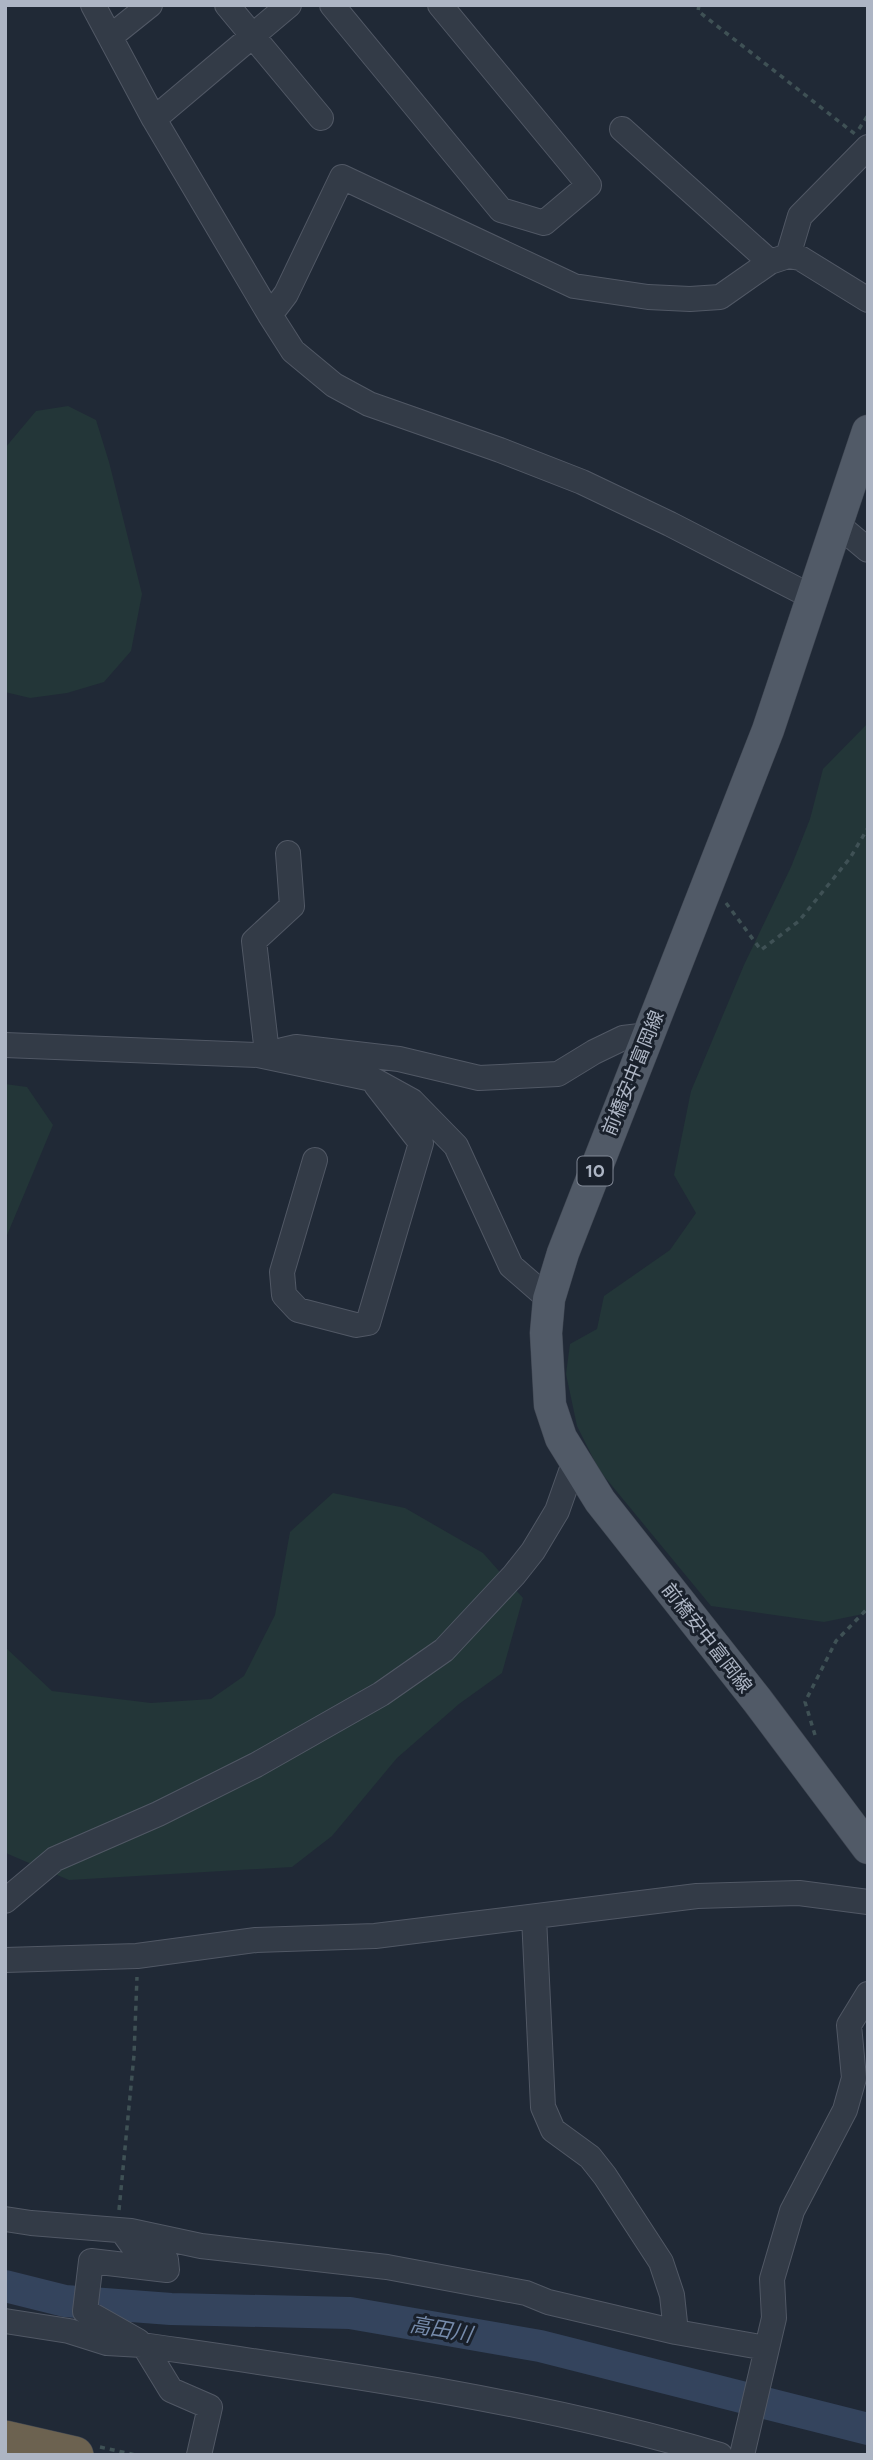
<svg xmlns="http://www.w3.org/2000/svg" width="873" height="2460" font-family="Figtree,'Noto Sans JP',sans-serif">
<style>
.green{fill:#233638}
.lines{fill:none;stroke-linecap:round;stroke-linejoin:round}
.river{stroke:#34445d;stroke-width:32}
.minor-casing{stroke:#515865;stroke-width:26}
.major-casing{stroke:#3d4450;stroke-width:33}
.highway-casing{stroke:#3e4551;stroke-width:38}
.path{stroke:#3f5155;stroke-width:3.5;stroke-dasharray:5 5;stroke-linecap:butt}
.minor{stroke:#333b47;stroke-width:24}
.major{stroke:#515a67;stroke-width:32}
.highway{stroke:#6c6250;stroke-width:37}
.labels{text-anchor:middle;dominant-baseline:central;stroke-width:6;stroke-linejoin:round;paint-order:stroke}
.shield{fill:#19202b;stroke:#818896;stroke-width:2}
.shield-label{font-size:18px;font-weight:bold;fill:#adb5c4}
.street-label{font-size:19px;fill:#adb5c4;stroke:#19202b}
.water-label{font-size:21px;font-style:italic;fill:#768bab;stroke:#19202b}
</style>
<rect width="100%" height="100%" fill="#202936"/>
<!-- green -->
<path class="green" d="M 68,406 L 96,420 L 109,462 L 142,594 L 131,651 L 104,682 L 67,693 L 30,698 L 5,692 L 5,448 L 36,411 Z
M 868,723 L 868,1613 L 824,1622 L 711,1606 L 599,1470 L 577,1426 L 566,1374 L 570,1344 L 597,1329 L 604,1296 L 670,1250 L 696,1213 L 674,1175 L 691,1091 L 744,965 L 791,867 L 810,819 L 823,769 Z
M 5,1084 L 27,1087 L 53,1125 L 5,1240 Z
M 333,1493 L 405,1508 L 483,1553 L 523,1598 L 502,1673 L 459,1704 L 397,1758 L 332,1836 L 292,1867 L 69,1880 L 8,1854 L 5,1851 L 5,1647 L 52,1691 L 151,1703 L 211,1699 L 244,1676 L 275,1615 L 290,1532 Z"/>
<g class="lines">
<!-- river -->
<path class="river" d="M 5,2286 L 65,2301 L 171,2309 L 350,2313 L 540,2346 L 868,2429"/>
<defs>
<path id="minor" d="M 93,5 L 154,119 L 270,315 L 293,351 L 334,385 L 369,404 L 500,450 L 582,482 L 670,524 L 814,598
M 227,5 L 321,118
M 332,5 L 501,210 L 544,223 L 589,185 L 440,5
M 110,37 L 150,5
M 154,119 L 289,5
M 622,129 L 770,262
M 788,256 L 800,216 L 868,147
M 270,315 L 286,294 L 342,177 L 574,286 L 648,297 L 690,299 L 720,297 L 770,262 L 788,256 L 800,258 L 868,300
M 837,524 L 868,550
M 5,1045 L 258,1055 L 372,1079 L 412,1101 L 456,1146 L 511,1266 L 549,1299
M 283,1050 L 296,1047 L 399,1059 L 479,1078 L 558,1074 L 594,1052 L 623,1038 L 648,1035
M 267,1053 L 254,941 L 292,906 L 288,853
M 315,1160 L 282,1272 L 284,1295 L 298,1310 L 356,1325 L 368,1323 L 421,1143 L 376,1085
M 5,1901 L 55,1859 L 158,1814 L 256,1765 L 381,1694 L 444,1650 L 514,1575 L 533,1551 L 557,1511 L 574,1463
M 534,1917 L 543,2107 L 553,2130 L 590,2157 L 605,2176 L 661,2262 L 672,2295 L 676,2332
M 5,1960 L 137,1956 L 256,1940 L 375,1936 L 697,1896 L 799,1893 L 868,1902
M 5,2219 L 31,2223 L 131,2231 L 201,2246 L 387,2267 L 526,2293 L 548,2302 L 676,2332 L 766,2348
M 125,2235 L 133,2246 L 166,2260 L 167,2270 L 91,2261 L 85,2311 L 138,2341 L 146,2349 L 171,2390 L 210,2407 L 199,2455
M 5,2321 L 69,2331 L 107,2343 L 142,2345 C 336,2373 531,2399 720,2455
M 742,2455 L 774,2318 L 772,2279 L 792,2211 L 845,2110 L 854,2078 L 849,2025 L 868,1994"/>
<path id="major" d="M 868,431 L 768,730 L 563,1253 L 549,1299 L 546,1333 L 550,1405 L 561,1438 L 600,1501 L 757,1700 L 868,1848"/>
<path id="highway" d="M 5,2439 L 75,2455"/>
</defs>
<!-- minor casing -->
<use href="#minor" class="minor-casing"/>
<!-- major casing -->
<use href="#major" class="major-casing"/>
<!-- highway casing -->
<use href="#highway" class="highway-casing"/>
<!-- path -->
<path class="path" d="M 699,5 L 698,11 L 855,134
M 859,129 L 868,115
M 726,903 L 761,950 L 799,921 L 850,858 L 868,828
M 815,1735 L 805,1702 L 836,1641 L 868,1608
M 119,2210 L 134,2055 L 137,1977
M 100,2447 L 136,2455"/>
<!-- minor -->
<use href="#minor" class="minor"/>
<!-- major -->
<use href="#major" class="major"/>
<!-- highway -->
<use href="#highway" class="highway"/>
</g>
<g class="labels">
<!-- shield labels -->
<rect class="shield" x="577.5" y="1156.5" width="35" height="29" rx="5"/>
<g class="shield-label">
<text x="595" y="1171">10</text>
</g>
<!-- street labels -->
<g class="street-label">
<text transform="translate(633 1073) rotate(-68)">前橋安中富岡線</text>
<text transform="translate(707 1638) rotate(52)">前橋安中富岡線</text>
</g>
<!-- water labels -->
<g class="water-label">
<text transform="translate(441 2329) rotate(10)">高田川</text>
</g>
</g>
<!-- border -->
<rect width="873" height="2460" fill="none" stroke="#adb5c4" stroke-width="14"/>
</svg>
